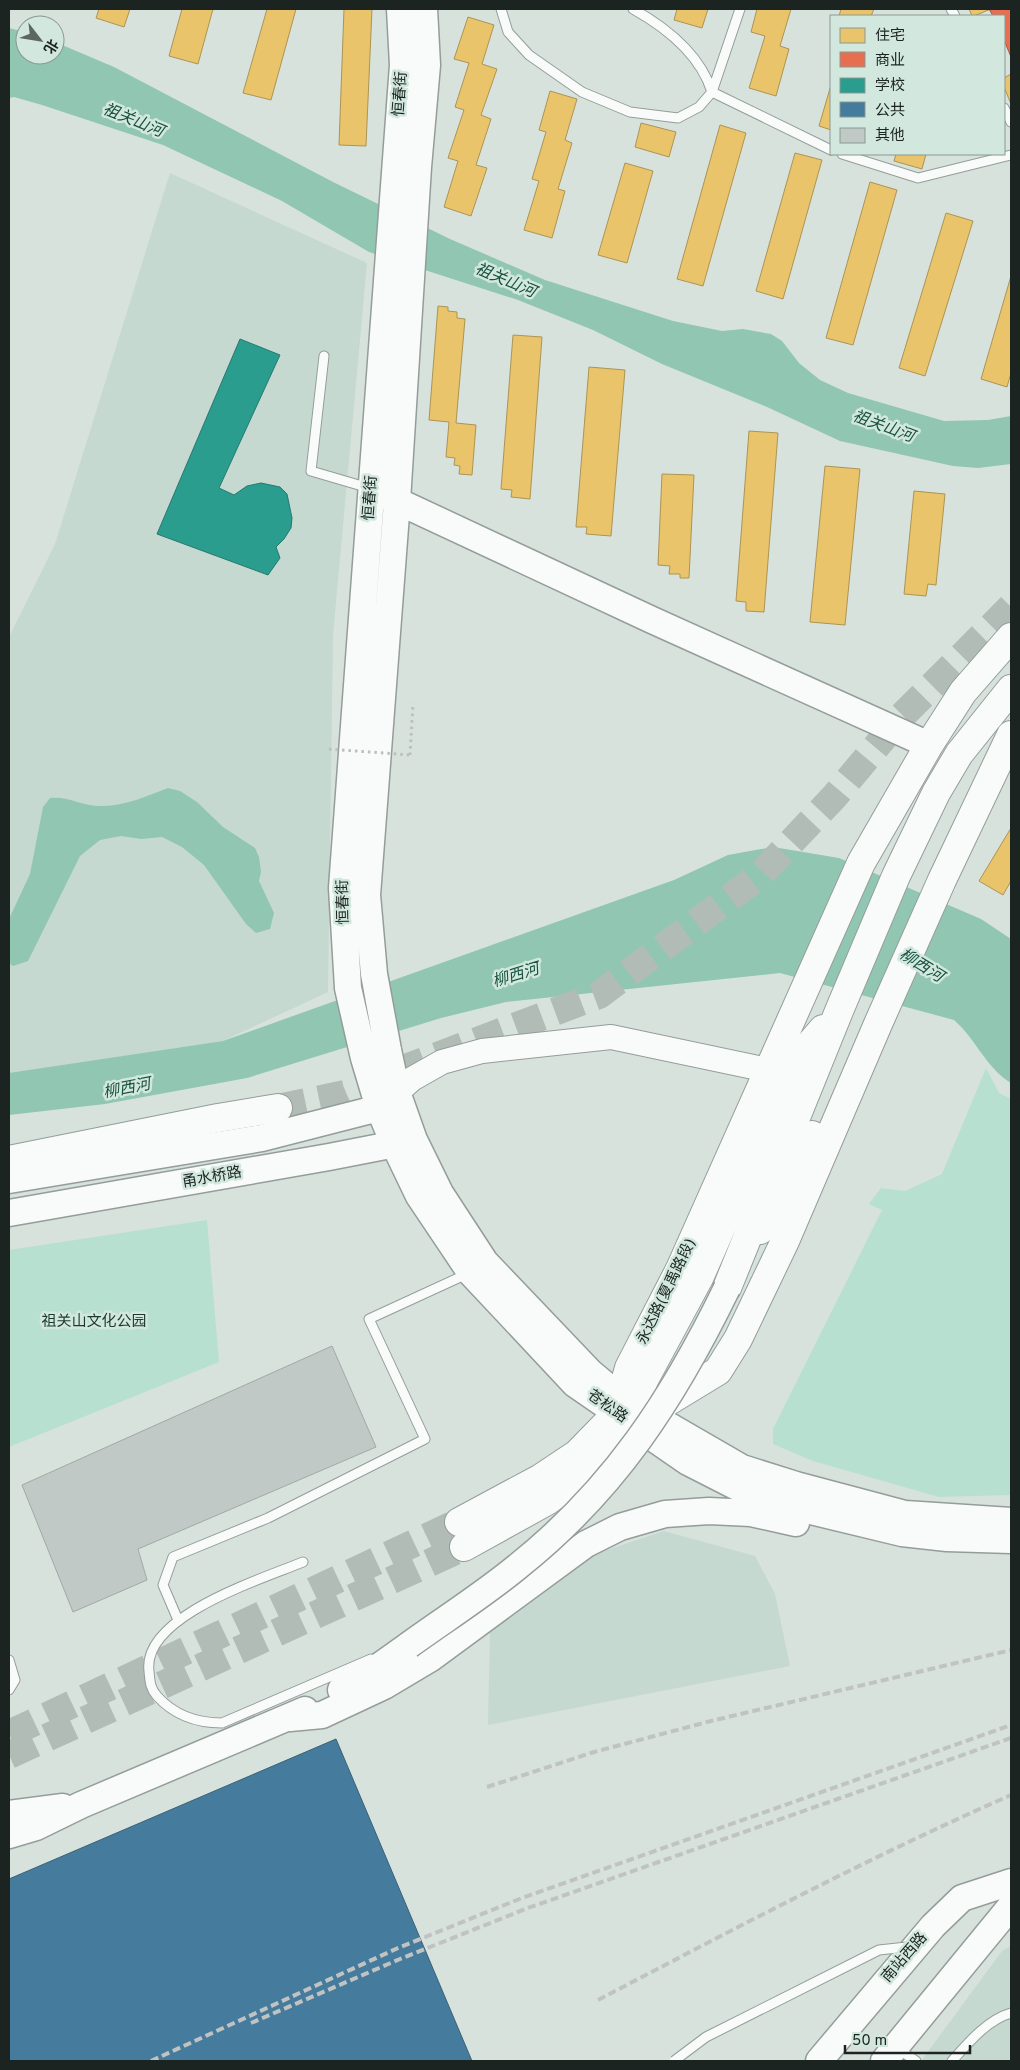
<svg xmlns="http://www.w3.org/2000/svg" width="1020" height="2070" font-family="Overpass,'Noto Sans SC',sans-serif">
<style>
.built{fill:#c5d9d1}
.green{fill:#b7e0d0}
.water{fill:#90c6b2}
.homes{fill:#e9c46a;stroke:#ac9454}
.shops{fill:#e76f51;stroke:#aa5843}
.schools{fill:#2a9d8f;stroke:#26796e}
.public{fill:#457b9d;stroke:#396178}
.building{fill:#c0c9c5;stroke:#a0a9a5}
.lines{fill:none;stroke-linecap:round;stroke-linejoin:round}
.primary-tunnel{stroke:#b2bcb7;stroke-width:28;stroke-dasharray:28 14;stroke-linecap:butt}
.trunk-tunnel{stroke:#b2bcb7;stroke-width:28;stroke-dasharray:28 14;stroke-linecap:butt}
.service-casing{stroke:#949d99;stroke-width:11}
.tertiary-casing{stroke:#949d99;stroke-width:26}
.secondary-casing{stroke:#949d99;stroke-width:29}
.primary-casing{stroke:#949d99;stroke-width:30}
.trunk-casing{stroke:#949d99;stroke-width:30}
.path{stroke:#bbbfbd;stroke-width:3;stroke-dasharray:2.5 4;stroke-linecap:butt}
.service{stroke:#f9fbfa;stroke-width:9}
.tertiary{stroke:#f9fbfa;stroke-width:24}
.secondary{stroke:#f9fbfa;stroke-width:26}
.primary{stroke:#f9fbfa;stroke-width:28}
.trunk{stroke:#f9fbfa;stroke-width:28}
.rail{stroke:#c0c3c2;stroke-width:4;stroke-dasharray:8 4;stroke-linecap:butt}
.service-bridge-casing{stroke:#949d99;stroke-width:11;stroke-linecap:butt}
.secondary-bridge-casing{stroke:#949d99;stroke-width:29;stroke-linecap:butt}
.path-bridge{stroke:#bbbfbd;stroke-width:3;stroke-dasharray:2.5 4;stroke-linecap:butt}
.service-bridge{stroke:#f9fbfa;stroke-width:9}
.secondary-bridge{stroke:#f9fbfa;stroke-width:26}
.labels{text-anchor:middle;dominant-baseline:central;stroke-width:5;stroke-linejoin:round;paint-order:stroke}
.street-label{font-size:15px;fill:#1c2421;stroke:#d2e7de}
.park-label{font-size:15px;fill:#193b2f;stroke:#d2e7de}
.water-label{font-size:16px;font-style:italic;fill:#175240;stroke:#d2e7de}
</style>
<rect width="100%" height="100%" fill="#d7e2dd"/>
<!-- built -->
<path class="built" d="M 170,173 L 367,263 L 333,635 L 328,992 L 223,1041 L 9,1074 L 9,637 L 55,544 Z
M 664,1531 L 755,1556 L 775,1594 L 790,1666 L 488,1725 L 490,1632 L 592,1555 Z
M 1011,1946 L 1011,2061 L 921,2061 L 1002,1951 Z"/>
<!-- green -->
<path class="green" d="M 986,1068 L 999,1093 L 1011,1099 L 1011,1495 L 939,1497 L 813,1461 L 773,1444 L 773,1429 L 882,1210 L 869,1204 L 881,1188 L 905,1191 L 942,1174 Z
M 207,1220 L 219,1362 L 9,1447 L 9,1250 Z"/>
<!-- water -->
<path class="water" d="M 9,28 L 25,32 L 25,55 L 55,55 L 55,42 L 114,67 L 333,182 L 450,239 L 545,280 L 673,321 L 722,331 L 743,329 L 771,334 L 782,341 L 799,363 L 820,380 L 848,393 L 944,421 L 988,420 L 1011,416 L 1011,464 L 978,468 L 953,466 L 840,441 L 767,407 L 662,364 L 593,330 L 518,300 L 369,252 L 282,201 L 163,145 L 42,105 L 14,97 L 9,98 Z
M 168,788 L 180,791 L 197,802 L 223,827 L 255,848 L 259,857 L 261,872 L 259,881 L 274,913 L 270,929 L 256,933 L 246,924 L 204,865 L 182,847 L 162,837 L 141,839 L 121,836 L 100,840 L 80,856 L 28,961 L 13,966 L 9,963 L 9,919 L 30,874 L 43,807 L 50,798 C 68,796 82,806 100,806 C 123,807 147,796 168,788 Z
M 773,847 L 839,858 L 981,919 L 1011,939 L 1011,1083 C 986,1068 976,1039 954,1020 L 780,973 L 506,1002 L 441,1018 L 247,1078 L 105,1104 L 9,1115 L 9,1073 L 223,1041 L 674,880 L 728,855 Z"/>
<!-- homes -->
<path class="homes" d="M 99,9 L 130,9 L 124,27 L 96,18 Z
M 182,9 L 213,9 L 198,64 L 169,56 Z
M 267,9 L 296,9 L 271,100 L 243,93 Z
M 344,9 L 372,9 L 366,146 L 339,145 Z
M 677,9 L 708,9 L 702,28 L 674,20 Z
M 757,9 L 791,9 L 780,46 L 789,49 L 776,96 L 749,88 L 765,36 L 751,32 Z
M 841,9 L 874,9 L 871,16 L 839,16 Z
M 969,9 L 991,9 L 974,16 L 972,16 Z
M 468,17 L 494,25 L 482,64 L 497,69 L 481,115 L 491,119 L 476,165 L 487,168 L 471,216 L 444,207 L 458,161 L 448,158 L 464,110 L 455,107 L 469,63 L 454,59 Z
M 1011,74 L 1011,104 L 1004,87 L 1004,78 Z
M 831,85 L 831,130 L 819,126 Z
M 550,91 L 577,99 L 565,140 L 572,143 L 558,189 L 565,191 L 552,238 L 524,230 L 539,181 L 532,179 L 546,132 L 539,130 Z
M 641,123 L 676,132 L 669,157 L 635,147 Z
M 720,125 L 746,133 L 703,286 L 677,279 Z
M 795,153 L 822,160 L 783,299 L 756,291 Z
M 896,154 L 926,154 L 922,169 L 894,161 Z
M 625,163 L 653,171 L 627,263 L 598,255 Z
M 870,182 L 897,190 L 853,345 L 826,338 Z
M 946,213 L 973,221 L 925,376 L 899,368 Z
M 1011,276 L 1011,373 L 1007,387 L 981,379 Z
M 438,306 L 448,307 L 448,311 L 457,312 L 457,318 L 465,319 L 456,423 L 476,425 L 472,475 L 459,474 L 460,466 L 454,465 L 455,458 L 446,457 L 449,422 L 429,420 Z
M 513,335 L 542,337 L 530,499 L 511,497 L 512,490 L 501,489 Z
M 589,367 L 625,370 L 611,536 L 586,534 L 587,527 L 576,527 Z
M 749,431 L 778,433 L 764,612 L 746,611 L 746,602 L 736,601 Z
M 825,466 L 860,469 L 845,625 L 810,622 Z
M 662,474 L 694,475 L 689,578 L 680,578 L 680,574 L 669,574 L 670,566 L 658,565 Z
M 914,491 L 945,494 L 936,585 L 928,584 L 926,596 L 904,594 Z
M 1011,828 L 1011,881 L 1003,895 L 979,881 Z"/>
<!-- shops -->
<path class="shops" d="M 989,9 L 1011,9 L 1011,57 L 1004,40 L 1004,16 L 993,16 Z"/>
<!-- schools -->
<path class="schools" d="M 240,339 L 280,355 L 219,488 L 234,495 L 247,486 L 261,483 L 280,487 L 287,494 L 292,518 L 291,528 L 284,539 L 276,547 L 280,558 L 268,575 L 157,534 Z"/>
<!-- public -->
<path class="public" d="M 336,1739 L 472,2061 L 9,2061 L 9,1879 Z"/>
<!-- building -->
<path class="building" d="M 332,1346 L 376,1447 L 138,1549 L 147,1580 L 73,1612 L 22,1485 Z"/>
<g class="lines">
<!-- primary-tunnel -->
<path class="primary-tunnel" d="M 9,1734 L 459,1522
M 9,1755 L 464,1547"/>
<!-- trunk-tunnel -->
<path class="trunk-tunnel" d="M 278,1108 L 345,1094 L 408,1067 L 599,995 L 759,876 L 834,797 L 901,717 L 1011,607"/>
<defs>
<path id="service" d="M 501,9 L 508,32 L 529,55 L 582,92 L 630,112 L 678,118 L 699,107 L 712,92 C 700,54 667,28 633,9
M 740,9 L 712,92 L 831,150
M 951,9 L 955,16
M 1004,108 L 1011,122
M 842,154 L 918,178 L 1011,155
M 324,356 L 311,471 L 369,488
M 303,1562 C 262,1579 142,1616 149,1671 C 150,1682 150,1688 157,1696 C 174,1715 197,1723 222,1723 L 371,1659
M 178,1620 L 163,1585 L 173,1557 L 268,1518 L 425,1439 L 369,1319 L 467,1274
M 9,1660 L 15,1680 L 9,1690
M 898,2049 L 916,2061
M 952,2061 C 968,2043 987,2020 1011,2013"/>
<path id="tertiary" d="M 384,1104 L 412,1079 L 442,1062 L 482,1051 L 611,1037 L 768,1070"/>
<path id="secondary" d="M 400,9 L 403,65 L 342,888 L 348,988 L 364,1058 L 379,1108 L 394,1144 L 419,1196 L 470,1272 L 575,1384 L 688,1462 L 739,1488 L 790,1506 L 902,1533 L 947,1538 L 1011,1540
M 424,9 L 427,65 L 418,167 L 397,501 L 367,895 L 374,974 L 388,1050 L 397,1092 L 414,1140 L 440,1193 L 485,1262 L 590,1372 L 621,1398 L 742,1468 L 796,1485 L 905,1514 L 1011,1521
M 382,494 L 652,620 L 929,745
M 9,1180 L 262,1138 L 379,1108
M 9,1213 L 329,1157 L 411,1141
M 341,1690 L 357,1682 L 409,1645
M 290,1718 L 322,1715 L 384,1686 L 431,1658 L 586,1544 L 620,1527 L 665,1514 L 709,1511 L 751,1513 L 796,1523
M 9,1814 L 63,1807
M 9,1835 L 36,1827 L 81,1805 L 305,1710
M 819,2061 L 933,1926 L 962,1898 L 1011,1882
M 884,2061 L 1011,1906"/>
<path id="primary" d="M 760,1230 L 812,1135
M 459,1522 L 541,1478 L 577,1454 L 616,1414 L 629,1368 L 680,1269 L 861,863 L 929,745 L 963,692 L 1011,637
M 464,1547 L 547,1501 L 594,1468 L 631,1424 L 718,1371 L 738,1339 L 785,1241 L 878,1024 L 942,880 L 1011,735"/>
<path id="trunk" d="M 9,1160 L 218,1118 L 278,1108
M 727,1288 L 839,1011 L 896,876 L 936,793 L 959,754 L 1011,689
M 631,1424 L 644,1380 L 700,1276 L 792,1065 L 823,1029"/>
</defs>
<!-- service casing -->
<use href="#service" class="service-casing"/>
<!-- tertiary casing -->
<use href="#tertiary" class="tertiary-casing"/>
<!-- secondary casing -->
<use href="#secondary" class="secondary-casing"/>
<!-- primary casing -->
<use href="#primary" class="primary-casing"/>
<!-- trunk casing -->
<use href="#trunk" class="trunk-casing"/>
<!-- path -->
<path class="path" d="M 410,755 L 413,703"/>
<!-- service -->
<use href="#service" class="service"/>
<!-- tertiary -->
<use href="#tertiary" class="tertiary"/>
<!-- secondary -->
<use href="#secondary" class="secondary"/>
<!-- primary -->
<use href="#primary" class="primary"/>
<!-- trunk -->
<use href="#trunk" class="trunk"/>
<!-- rail -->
<path class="rail" d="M 487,1787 L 594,1752 L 711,1721 L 1011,1650
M 598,2000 C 734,1929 870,1857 1011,1795
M 251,2023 L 400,1959 L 528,1908 L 1011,1738
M 151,2061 L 398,1948 L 522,1898 L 1011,1725"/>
<defs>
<path id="service-bridge" d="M 674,2061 L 706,2037 L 879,1950 L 916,1946"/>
<path id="secondary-bridge" d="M 409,1645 C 445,1619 483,1595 517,1567 C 614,1490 673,1399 727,1288"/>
</defs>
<!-- service-bridge casing -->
<use href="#service-bridge" class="service-bridge-casing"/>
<!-- secondary-bridge casing -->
<use href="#secondary-bridge" class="secondary-bridge-casing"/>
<!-- path-bridge -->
<path class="path-bridge" d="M 329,749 L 410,755"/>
<!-- service-bridge -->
<use href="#service-bridge" class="service-bridge"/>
<!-- secondary-bridge -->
<use href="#secondary-bridge" class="secondary-bridge"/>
</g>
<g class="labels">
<!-- street labels -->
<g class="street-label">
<text transform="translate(401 94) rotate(-86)">恒春街</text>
<text transform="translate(371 498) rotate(-86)">恒春街</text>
<text transform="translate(344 902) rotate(-91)">恒春街</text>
<text transform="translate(212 1178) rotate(-10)">甬水桥路</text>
<text transform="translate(667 1292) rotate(-64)">永达路(夏禹路段)</text>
<text transform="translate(607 1407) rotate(35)">苍松路</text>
<text transform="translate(905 1958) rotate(-49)">南站西路</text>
</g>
<!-- park labels -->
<g class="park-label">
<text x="94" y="1322">祖关山文化公园</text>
</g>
<!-- water labels -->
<g class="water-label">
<text transform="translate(133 121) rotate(22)">祖关山河</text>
<text transform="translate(505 281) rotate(23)">祖关山河</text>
<text transform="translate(883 427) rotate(20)">祖关山河</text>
<text transform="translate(921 966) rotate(32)">柳西河</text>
<text transform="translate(516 976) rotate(-17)">柳西河</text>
<text transform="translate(127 1089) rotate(-11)">柳西河</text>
</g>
</g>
<!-- border -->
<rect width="1020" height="2070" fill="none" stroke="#1c2421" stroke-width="20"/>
<!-- legend -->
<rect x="830" y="15" width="175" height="140" fill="#d2e7de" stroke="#899992"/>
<rect x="840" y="28" width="25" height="15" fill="#e9c46a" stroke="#899992"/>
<text x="875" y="40" font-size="15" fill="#1c2421">住宅</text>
<rect x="840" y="52" width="25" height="15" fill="#e76f51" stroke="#899992"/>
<text x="875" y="65" font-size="15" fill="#1c2421">商业</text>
<rect x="840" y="78" width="25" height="15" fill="#2a9d8f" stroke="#899992"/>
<text x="875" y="90" font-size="15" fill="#1c2421">学校</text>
<rect x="840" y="102" width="25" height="15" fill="#457b9d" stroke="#899992"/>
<text x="875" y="115" font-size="15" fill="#1c2421">公共</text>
<rect x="840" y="128" width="25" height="15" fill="#c0c9c5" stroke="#899992"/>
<text x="875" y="140" font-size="15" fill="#1c2421">其他</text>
<!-- north arrow -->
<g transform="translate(40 40) rotate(121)"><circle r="24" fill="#d2e7de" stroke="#899992"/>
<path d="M0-4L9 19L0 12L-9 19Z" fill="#5d6663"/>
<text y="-8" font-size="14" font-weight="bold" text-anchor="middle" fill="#1c2421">北</text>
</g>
<!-- scale -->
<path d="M845 2045v8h125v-8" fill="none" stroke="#1c2421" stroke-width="2.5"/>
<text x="852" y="2045" font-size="15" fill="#1c2421" stroke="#d2e7de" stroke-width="4" paint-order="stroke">50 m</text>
</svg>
